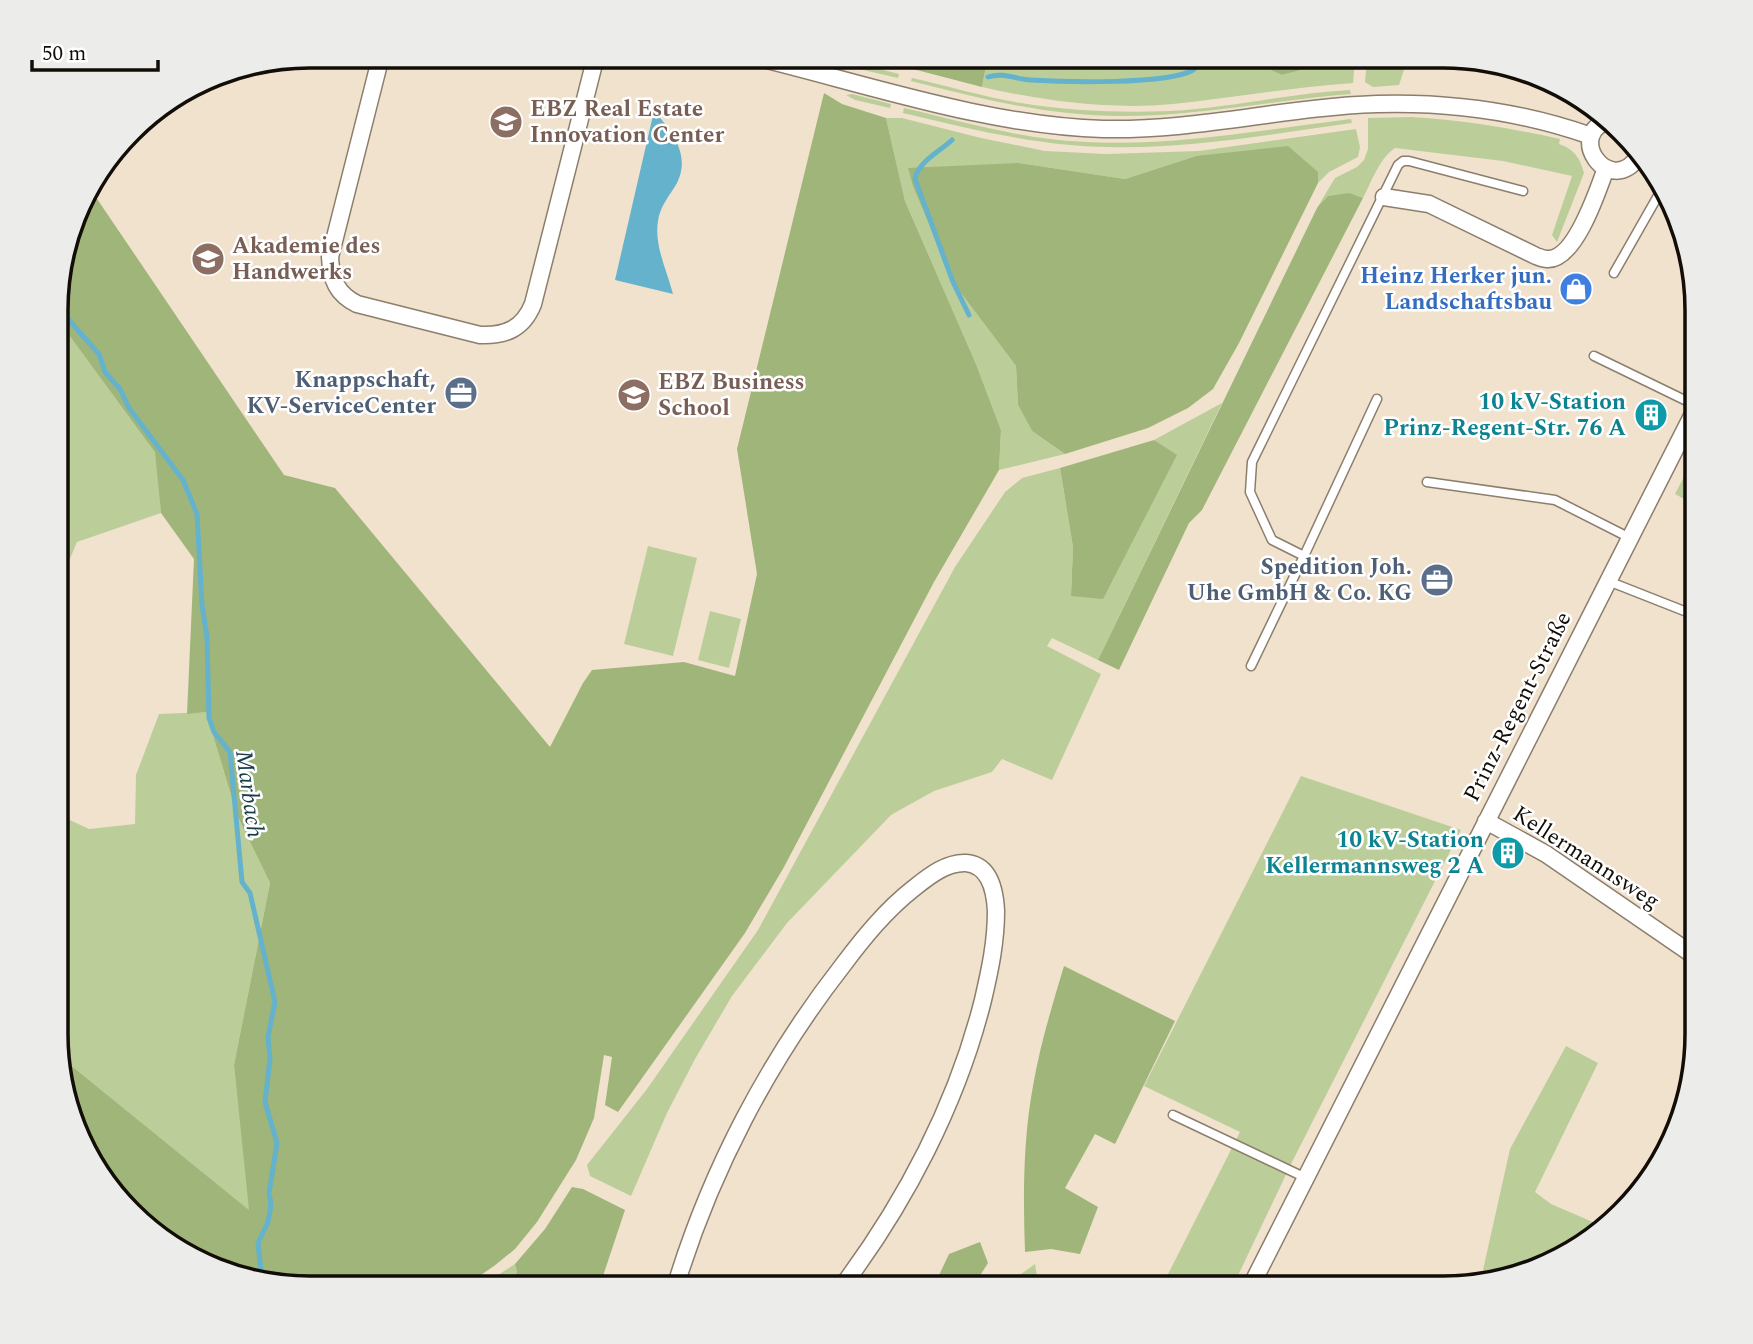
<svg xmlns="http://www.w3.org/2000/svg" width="1753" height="1344" font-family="Spectral,serif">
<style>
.green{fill:#bbce99}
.forest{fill:#a0b579}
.water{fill:#65b2cd}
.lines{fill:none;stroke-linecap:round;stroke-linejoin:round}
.stream{stroke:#65b2cd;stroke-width:5}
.lane-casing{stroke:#8b7e6c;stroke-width:11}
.street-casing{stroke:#8b7e6c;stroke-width:19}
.lane{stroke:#fff;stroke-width:8}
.street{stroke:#fff;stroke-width:16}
.labels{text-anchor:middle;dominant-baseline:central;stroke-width:5;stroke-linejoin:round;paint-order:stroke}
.education-label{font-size:23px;font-weight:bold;fill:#785e54;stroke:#fff;text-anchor:start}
.shop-label{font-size:23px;font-weight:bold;fill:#366cbe;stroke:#fff;text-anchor:end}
.service-label{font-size:23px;font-weight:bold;fill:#4e5e75;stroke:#fff;text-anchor:end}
.culture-label{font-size:23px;font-weight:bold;fill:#0d838f;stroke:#fff;text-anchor:end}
.street-label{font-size:23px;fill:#120e07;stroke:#fff}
.water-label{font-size:24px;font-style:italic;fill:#183c48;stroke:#fff}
.rim{fill:none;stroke:#120e07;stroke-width:3.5}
</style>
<rect width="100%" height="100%" fill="#f1e2ce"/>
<!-- green -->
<path class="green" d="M 988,56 L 1055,56 L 1083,62 L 1157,61 L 1161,56 L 1239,56 L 1282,75 L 1324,64 L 1336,56 L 1357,56 L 1355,60 L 1353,83 C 1293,87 1233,98 1173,104 C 1109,110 1044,101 982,87 Z
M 1370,56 L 1408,57 L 1399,85 L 1373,87 L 1365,82 L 1367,61 Z
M 860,64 L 899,74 L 898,78 L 859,69 L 854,66 Z
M 912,78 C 948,86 984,97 1021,103 C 1071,111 1120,113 1170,111 C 1231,108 1290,93 1350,90 L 1351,94 C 1274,100 1199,116 1122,116 C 1049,116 981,99 911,81 Z
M 852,94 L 891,104 L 890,108 L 855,100 L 846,95 Z
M 904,108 C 952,119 1000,133 1050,139 C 1151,151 1251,131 1351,119 L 1352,123 C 1271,134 1189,149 1108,147 C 1038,146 970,129 903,113 Z
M 1411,117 C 1462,120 1510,128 1560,139 L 1559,144 C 1574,149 1580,158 1584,173 L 1557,242 L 1552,235 L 1572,176 L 1503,161 L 1395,148 C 1379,159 1372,181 1363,198 L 1350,193 L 1317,208 L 1335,178 L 1357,167 L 1364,160 L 1368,149 L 1368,118 Z
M 886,118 L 902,118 L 981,138 L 1045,151 L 1106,154 L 1199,151 L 1356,129 L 1360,147 L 1358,157 L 1329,172 L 1318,183 L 1318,172 L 1196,156 L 1125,179 L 1019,163 L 955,285 L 1016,366 L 1018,405 L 1032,431 L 1065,454 L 999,470 L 1001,430 L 976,364 L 905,201 Z
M 58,320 L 156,452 L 161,513 L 77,542 L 58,587 Z
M 1222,403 L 1098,660 L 1052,638 L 1047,646 L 1101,674 L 1052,780 L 1002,759 L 992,772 L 934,791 L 891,815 L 787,923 L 732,996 L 695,1059 L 667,1113 L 631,1196 L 590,1176 L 587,1165 L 647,1089 L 758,930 L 955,567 L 1005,492 L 1022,478 L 1060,468 L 1073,547 L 1071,596 L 1083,596 L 1176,456 L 1154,440 Z
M 1697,452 L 1697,506 L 1675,494 Z
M 648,546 L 697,558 L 673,656 L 624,644 Z
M 710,611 L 741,619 L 729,668 L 698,660 Z
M 206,712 L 237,815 L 270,883 L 234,1065 L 250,1211 L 57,1054 L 57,814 L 89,829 L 135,824 L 136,775 L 159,714 Z
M 1301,776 L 1461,830 L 1291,1164 L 1232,1288 L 1161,1288 L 1240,1132 L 1144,1086 Z
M 1566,1046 L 1598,1063 L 1535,1192 L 1551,1204 L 1602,1226 L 1555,1262 L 1481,1279 L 1510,1149 Z
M 1678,1103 L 1683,1110 L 1678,1131 L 1634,1201 L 1624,1209 Z
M 515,1264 L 517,1272 L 509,1288 L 478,1288 Z
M 1035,1264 L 1039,1288 L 1002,1288 Z"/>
<!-- forest -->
<path class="forest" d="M 863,56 L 988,56 L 982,87 Z
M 1055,56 L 1161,56 L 1157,61 L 1083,62 Z
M 1239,56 L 1336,56 L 1324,64 L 1282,75 Z
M 824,93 L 842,104 L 886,118 L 905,201 L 976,364 L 1001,430 L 999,470 L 934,582 L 784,867 L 745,933 L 618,1112 L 605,1105 L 612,1057 L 604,1055 L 594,1118 L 576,1160 L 537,1222 L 515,1249 L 494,1266 L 462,1288 L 294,1287 L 213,1269 L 143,1225 L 82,1147 L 57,1054 L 249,1210 L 234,1065 L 270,883 L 237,815 L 206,712 L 187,714 L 194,559 L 161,513 L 155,452 L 58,320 L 58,276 L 89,187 L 284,475 L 335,488 L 550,747 L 583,683 L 592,670 L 684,662 L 735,676 L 757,574 L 737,449 Z
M 1288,146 L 1318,172 L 1318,183 L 1239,343 L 1213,389 L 1188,408 L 1148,428 L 1065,454 L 1032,431 L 1018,405 L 1016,366 L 955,285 L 913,186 L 908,168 L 1019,163 L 1125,179 L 1196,156 Z
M 1350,193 L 1363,198 L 1202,510 L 1189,523 L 1119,670 L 1098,660 L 1317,208 L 1328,196 Z
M 1154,440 L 1177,455 L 1103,599 L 1071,596 L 1073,547 L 1060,468 Z
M 1064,966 L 1175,1021 L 1115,1144 L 1095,1134 L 1065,1188 L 1098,1207 L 1080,1254 L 1051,1249 L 1025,1252 C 1023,1197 1023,1140 1033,1086 C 1040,1045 1052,1006 1064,966 Z
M 572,1187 L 583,1189 L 625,1210 L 599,1288 L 509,1288 L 517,1272 L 515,1264 L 545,1229 Z
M 980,1242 L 988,1263 L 972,1288 L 933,1288 L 949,1254 Z"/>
<!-- water -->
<path class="water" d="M 654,111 C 672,131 691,155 677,183 C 670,195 660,206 658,221 C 654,245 667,271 673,294 L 615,280 Z"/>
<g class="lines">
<!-- stream -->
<path class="stream" d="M 988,77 C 1003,72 1015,79 1030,80 C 1063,82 1167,85 1193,70 C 1198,67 1199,62 1200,56
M 952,140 C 939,152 918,162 915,179 L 953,282 L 969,315
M 58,308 L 99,354 L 105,372 L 120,389 L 129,408 L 183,480 L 197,514 L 202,605 L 207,637 L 209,718 L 214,732 L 230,752 L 242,882 L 250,893 L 275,1002 L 268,1037 L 270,1059 L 265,1102 L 277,1143 L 269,1193 L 271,1205 L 268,1222 L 258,1243 L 262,1280"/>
<defs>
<path id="lane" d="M 1614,273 L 1663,187
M 1594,356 L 1697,406
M 1377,399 L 1304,556 L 1272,540 L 1250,492 L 1252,462 L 1398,165 L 1403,161 L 1409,161 L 1523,191
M 1427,482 L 1555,500 L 1630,538
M 1608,581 L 1697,616
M 1251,666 L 1304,556
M 1173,1115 L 1306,1178"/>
<path id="street" d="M 381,56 L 330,257 C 331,280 337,294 357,304 L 480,335 C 505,336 523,329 533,304 L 596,56
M 751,56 C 863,83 988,126 1103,129 C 1197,131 1285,107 1377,104 C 1449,102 1523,112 1591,136
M 1611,120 C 1563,132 1609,200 1639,156
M 1384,197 L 1429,204 L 1536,256 C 1539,257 1543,259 1547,259 C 1575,261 1598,190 1606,168
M 1486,821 L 1546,854 L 1696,957
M 675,1288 C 710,1172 768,1061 843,965 C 864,937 886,910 914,888 C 928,877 946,862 966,863 C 990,865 995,891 996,911 C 996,942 990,970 983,1000 C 957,1104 905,1203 841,1288
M 1250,1288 L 1697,406"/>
</defs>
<!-- lane casing -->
<use href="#lane" class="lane-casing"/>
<!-- street casing -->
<use href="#street" class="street-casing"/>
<!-- lane -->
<use href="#lane" class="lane"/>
<!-- street -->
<use href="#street" class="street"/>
</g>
<!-- icons -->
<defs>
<symbol id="university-disc" viewBox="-11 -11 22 22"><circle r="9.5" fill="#8d6e63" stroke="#fff"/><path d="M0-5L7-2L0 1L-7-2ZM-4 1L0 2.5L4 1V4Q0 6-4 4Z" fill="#fff"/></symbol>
<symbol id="shop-disc" viewBox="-11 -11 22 22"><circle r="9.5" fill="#3f7fe0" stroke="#fff"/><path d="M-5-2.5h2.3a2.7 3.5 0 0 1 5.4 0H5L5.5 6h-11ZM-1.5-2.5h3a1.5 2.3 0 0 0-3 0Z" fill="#fff"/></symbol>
<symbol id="office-disc" viewBox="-11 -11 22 22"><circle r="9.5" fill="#5c6f8a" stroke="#fff"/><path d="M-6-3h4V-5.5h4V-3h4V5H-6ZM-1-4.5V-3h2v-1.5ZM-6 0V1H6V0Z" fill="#fff"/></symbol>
<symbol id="building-disc" viewBox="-11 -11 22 22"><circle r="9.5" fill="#0f9aa8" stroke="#fff"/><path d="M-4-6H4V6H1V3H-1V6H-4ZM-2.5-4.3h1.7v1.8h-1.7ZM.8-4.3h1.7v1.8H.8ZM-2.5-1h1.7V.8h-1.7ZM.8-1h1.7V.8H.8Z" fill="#fff"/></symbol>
</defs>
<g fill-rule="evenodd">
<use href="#university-disc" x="487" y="103" width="38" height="38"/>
<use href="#university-disc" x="189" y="240" width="38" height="38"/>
<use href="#shop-disc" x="1557" y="270" width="38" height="38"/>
<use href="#office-disc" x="442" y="374" width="38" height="38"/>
<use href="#university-disc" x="615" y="376" width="38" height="38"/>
<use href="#building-disc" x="1632" y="396" width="38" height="38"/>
<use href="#office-disc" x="1418" y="561" width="38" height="38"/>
<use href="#building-disc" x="1489" y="834" width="38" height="38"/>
</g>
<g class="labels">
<!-- education labels -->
<g class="education-label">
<text x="530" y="109">EBZ Real Estate<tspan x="530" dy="26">Innovation Center</tspan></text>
<text x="232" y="246">Akademie des<tspan x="232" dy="26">Handwerks</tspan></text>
<text x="658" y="382">EBZ Business<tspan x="658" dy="26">School</tspan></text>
</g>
<!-- shop labels -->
<g class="shop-label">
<text x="1552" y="276">Heinz Herker jun.<tspan x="1552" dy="26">Landschaftsbau</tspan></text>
</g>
<!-- service labels -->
<g class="service-label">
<text x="436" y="380">Knappschaft,<tspan x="436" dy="26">KV-ServiceCenter</tspan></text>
<text x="1412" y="567">Spedition Joh.<tspan x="1412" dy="26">Uhe GmbH &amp; Co. KG</tspan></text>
</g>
<!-- culture labels -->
<g class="culture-label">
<text x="1626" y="402">10 kV-Station<tspan x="1626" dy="26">Prinz-Regent-Str. 76 A</tspan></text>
<text x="1484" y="840">10 kV-Station<tspan x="1484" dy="26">Kellermannsweg 2 A</tspan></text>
</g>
<!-- street labels -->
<g class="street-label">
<text transform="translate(1518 707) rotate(-63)">Prinz-Regent-Straße</text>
<text transform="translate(1586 858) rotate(33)">Kellermannsweg</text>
</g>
<!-- water labels -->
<g class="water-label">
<text transform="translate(249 794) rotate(82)">Marbach</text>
</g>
</g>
<!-- crop -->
<path d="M0 0H1753V1344H0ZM310 68H1443A242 242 0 0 1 1685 310V1034A242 242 0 0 1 1443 1276H310A242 242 0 0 1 68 1034V310A242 242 0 0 1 310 68Z" fill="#ececeb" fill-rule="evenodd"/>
<path class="rim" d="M310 68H1443A242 242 0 0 1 1685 310V1034A242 242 0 0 1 1443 1276H310A242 242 0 0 1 68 1034V310A242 242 0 0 1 310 68Z"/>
<!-- scale -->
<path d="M32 60v10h126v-10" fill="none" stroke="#120e07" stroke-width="3.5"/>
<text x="42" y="60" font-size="21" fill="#120e07" stroke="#ffffff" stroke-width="5" paint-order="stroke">50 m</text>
</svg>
